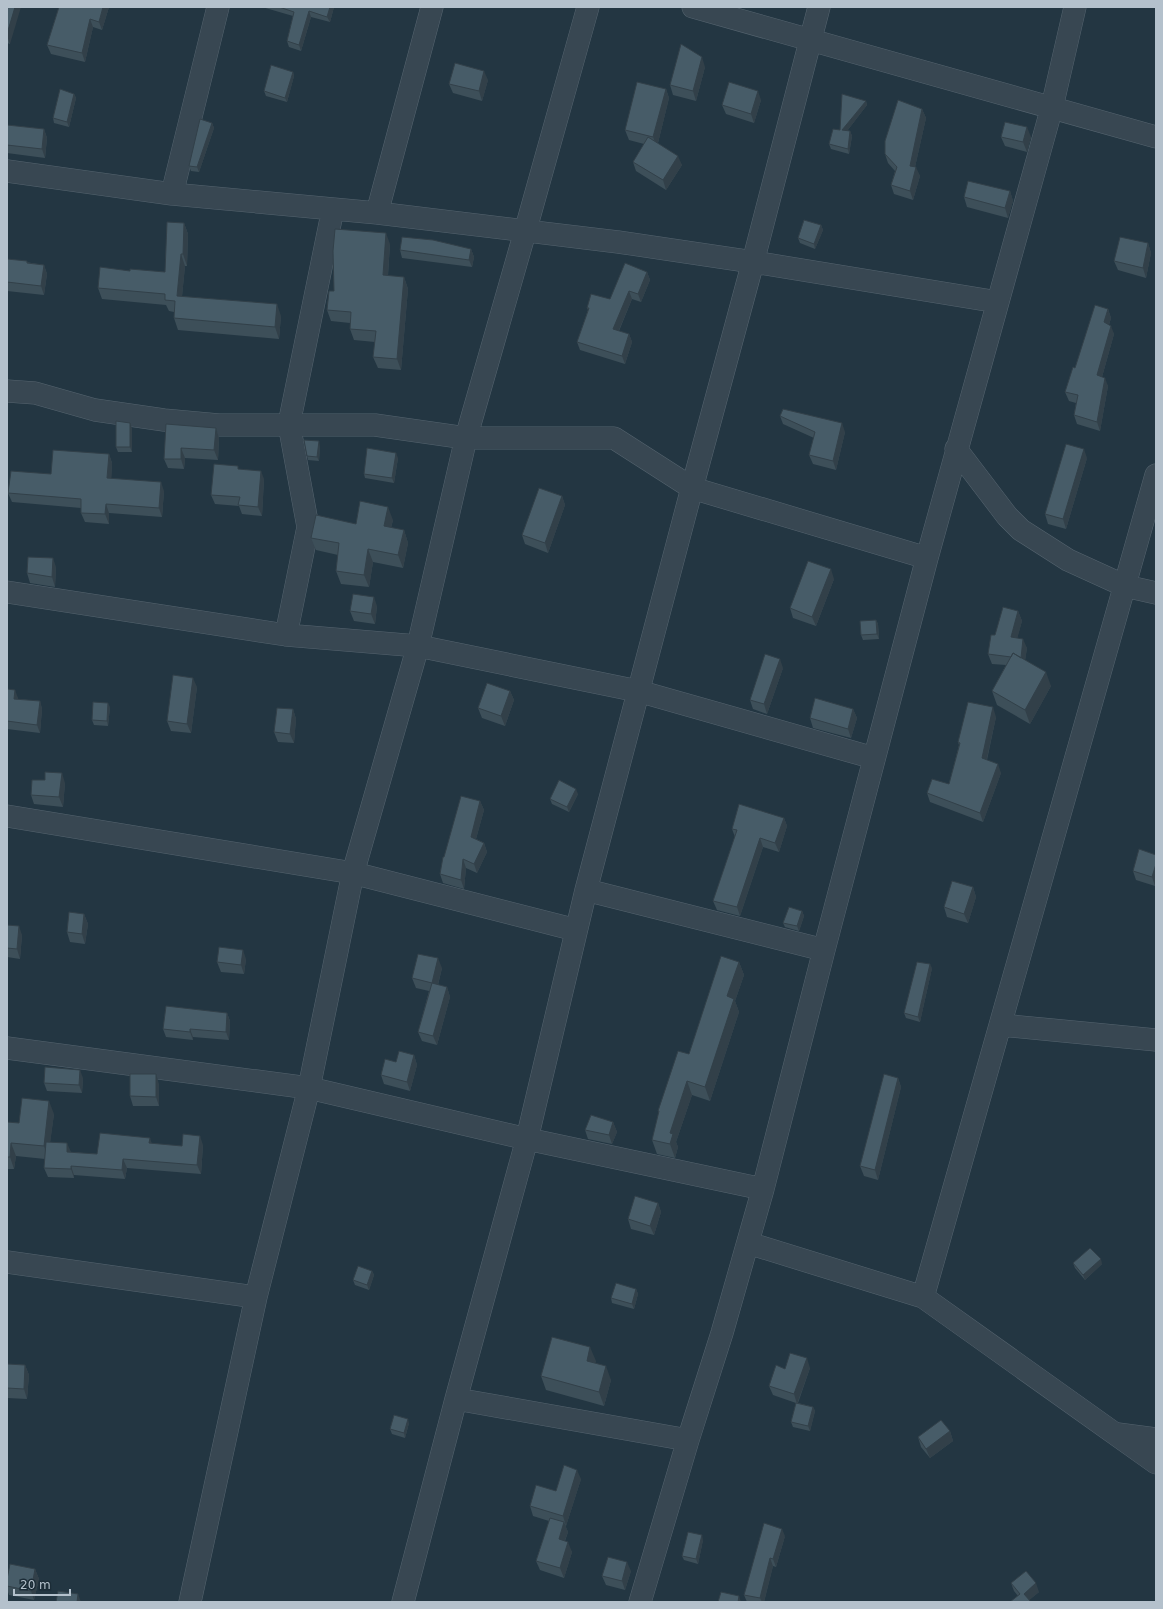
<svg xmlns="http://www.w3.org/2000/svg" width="1163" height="1609" font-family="'DejaVu Sans',sans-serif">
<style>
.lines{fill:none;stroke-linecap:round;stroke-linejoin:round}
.minor-casing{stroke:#55646f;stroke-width:23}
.minor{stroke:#384752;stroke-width:22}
.wall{fill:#3d4f59}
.shaded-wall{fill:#324049}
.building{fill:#475c68;stroke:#324049}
</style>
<rect width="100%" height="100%" fill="#233642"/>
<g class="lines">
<defs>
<path id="minor" d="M 693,7 L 1156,137
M 7,171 L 172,194 L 377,213 L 618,242 L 753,262 L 998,302
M 172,194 L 218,7
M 377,213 L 432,7
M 7,391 L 35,393 L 95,410 L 164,420 L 219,425 L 375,425 L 466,438 L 614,438 L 692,488 L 927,558
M 956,449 L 1007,516 L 1021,530 L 1068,560 L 1125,586 L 1156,593
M 7,592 L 286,635 L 418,646 L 638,691 L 874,758
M 286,635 L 308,527 L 289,424 L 333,209
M 7,816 L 353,873 L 576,930
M 586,890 L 824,950
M 1001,1025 L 1156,1040
M 7,1048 L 309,1088 L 527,1139 L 763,1189
M 748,1243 L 923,1297 L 1156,475
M 7,1262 L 256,1297
M 923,1297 L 1156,1463
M 456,1399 L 688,1440
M 1118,1434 L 1156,1439
M 190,1602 L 256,1297 L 309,1088 L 353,873 L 418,646 L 466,438 L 525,232 L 588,7
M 403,1602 L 456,1399 L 527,1139 L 586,890 L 692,488 L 753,262 L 819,7
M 640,1602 L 688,1440 L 722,1333 L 763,1189 L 824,950 L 927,558 L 1052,107 L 1075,7"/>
</defs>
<!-- minor casing -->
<use href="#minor" class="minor-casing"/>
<!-- minor -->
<use href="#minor" class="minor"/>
</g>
<!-- wall -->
<path class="wall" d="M 7,7 L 10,44 L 7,43 Z
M 59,7 L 109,7 L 102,30 L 93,27 L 85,62 L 51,54 L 47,45 Z
M 262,7 L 334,7 L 330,22 L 311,17 L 301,51 L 289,47 L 287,41 L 293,16 Z
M 705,67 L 696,101 L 673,95 L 670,85 Z
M 293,72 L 294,76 L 287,102 L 266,96 L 264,91 Z
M 488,80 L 482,101 L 453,93 L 449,84 Z
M 666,89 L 669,98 L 658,143 L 682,165 L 666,190 L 636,171 L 633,162 L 644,144 L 629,140 L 625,130 Z
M 74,94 L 76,98 L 69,127 L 54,123 L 53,118 Z
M 761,100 L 754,123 L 726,114 L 722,105 Z
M 866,101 L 867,105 L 847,131 L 850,131 L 852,136 L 849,154 L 831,149 L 829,144 L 840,130 Z
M 922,109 L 926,118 L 915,167 L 920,176 L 913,200 L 894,194 L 891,185 L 895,171 L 888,163 L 885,154 Z
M 212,123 L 214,128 L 199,172 L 191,171 L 189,166 Z
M 7,125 L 44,129 L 47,138 L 45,158 L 7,153 Z
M 1001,137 L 1031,137 L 1027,152 L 1005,146 Z
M 1010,191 L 1013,201 L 1008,218 L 967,207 L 964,197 Z
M 184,223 L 188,234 L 187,266 L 185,266 L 182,296 L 281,316 L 279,339 L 178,330 L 174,318 L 174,312 L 169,311 L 166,305 L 102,299 L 98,288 L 130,271 L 165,272 Z
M 821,225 L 823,230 L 815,249 L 800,243 L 798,238 Z
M 1148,243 L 1151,253 L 1146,278 L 1118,270 L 1114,261 Z
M 390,244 L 388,276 L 404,277 L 408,289 L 401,370 L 378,368 L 373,357 L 375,342 L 354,340 L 350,329 L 350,323 L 331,321 L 327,310 L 334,291 Z
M 471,249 L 474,257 L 472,267 L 402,258 L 400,250 Z
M 7,259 L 44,265 L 47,274 L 44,295 L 7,291 Z
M 647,272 L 650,280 L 641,302 L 632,299 L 619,331 L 629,334 L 632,342 L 625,364 L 580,350 L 577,342 L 588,310 L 587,308 L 610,299 Z
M 1108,309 L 1111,318 L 1109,325 L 1114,334 L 1102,377 L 1108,386 L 1100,431 L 1077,424 L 1074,415 L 1076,403 L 1069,401 L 1065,392 L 1075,368 Z
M 780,416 L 845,432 L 836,470 L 813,464 L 809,455 L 814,438 L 783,424 Z
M 132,428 L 132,452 L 118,452 L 116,447 Z
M 216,428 L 219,438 L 218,460 L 185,458 L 184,469 L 168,468 L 164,459 Z
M 320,446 L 319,461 L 308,460 L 307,456 Z
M 109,454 L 112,463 L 111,479 L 164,491 L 162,517 L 109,513 L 109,524 L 85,522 L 81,513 L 81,508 L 12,502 L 8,493 L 51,474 Z
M 398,458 L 394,483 L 365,478 L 364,474 Z
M 1087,458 L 1066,529 L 1048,524 L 1045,514 Z
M 240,469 L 264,479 L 262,516 L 242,514 L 239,506 L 215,504 L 211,495 Z
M 562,496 L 565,505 L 548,553 L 525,544 L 522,535 Z
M 393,520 L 391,528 L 404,530 L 408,543 L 403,568 L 373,562 L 369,587 L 341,584 L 336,571 L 338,555 L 316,550 L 311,538 L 356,524 Z
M 56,567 L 55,587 L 30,583 L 27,573 Z
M 834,579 L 816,626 L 793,618 L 790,608 Z
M 377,606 L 375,624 L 354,621 L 350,611 Z
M 1018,611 L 1022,621 L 1017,638 L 1027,648 L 1025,660 L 1051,686 L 1030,724 L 997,705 L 992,691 L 1006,665 L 992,664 L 988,654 L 995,635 Z
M 876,620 L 878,624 L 879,639 L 863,640 L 861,635 Z
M 783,668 L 767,714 L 753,709 L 750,700 Z
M 197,687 L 191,733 L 171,731 L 167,721 Z
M 7,689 L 18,698 L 18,699 L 40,701 L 42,709 L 40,733 L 7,729 Z
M 510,691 L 514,700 L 505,726 L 482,718 L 478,708 Z
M 110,707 L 108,726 L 94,725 L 92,720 Z
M 293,709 L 296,719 L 294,743 L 278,742 L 274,732 Z
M 853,709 L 857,718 L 851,738 L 813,728 L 810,718 Z
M 996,717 L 987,760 L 1001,773 L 983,822 L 930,802 L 927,793 L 949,784 L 959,745 L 958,742 Z
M 45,780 L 65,783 L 63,807 L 34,804 L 31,795 Z
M 578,794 L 569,812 L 552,804 L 550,799 Z
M 480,801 L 484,810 L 476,839 L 484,843 L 487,852 L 477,873 L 466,868 L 464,889 L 443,883 L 440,874 L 444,857 Z
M 784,818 L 787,826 L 779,852 L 763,847 L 740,916 L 717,910 L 713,901 L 735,837 L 732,829 Z
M 1156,855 L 1155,886 L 1136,880 L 1133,871 Z
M 973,887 L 976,897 L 968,923 L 947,917 L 944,907 Z
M 802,911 L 804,916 L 799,931 L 785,927 L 783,923 Z
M 84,914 L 88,924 L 85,944 L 70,942 L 67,932 Z
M 7,925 L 22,935 L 20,959 L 7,957 Z
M 246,959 L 244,974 L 221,972 L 217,962 Z
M 739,962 L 744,975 L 735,1001 L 739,1012 L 710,1101 L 692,1095 L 676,1142 L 678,1147 L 675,1158 L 657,1154 L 652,1140 L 659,1113 L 658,1111 Z
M 442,968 L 438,985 L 447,987 L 450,997 L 437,1045 L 422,1041 L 418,1032 L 429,991 L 416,988 L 412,978 Z
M 932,968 L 920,1022 L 906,1018 L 904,1013 Z
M 227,1013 L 230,1021 L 229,1040 L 193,1037 L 193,1040 L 166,1037 L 163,1029 Z
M 414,1055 L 417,1065 L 410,1091 L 384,1084 L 381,1075 Z
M 83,1078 L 82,1093 L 47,1091 L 44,1083 Z
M 898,1078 L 901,1087 L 878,1180 L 864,1176 L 860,1166 Z
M 159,1084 L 159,1106 L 133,1106 L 130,1096 Z
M 54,1114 L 50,1142 L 71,1152 L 97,1154 L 152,1144 L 182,1146 L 203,1145 L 201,1174 L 127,1168 L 125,1179 L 74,1175 L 74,1178 L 48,1177 L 44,1168 L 45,1159 L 16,1156 L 14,1169 L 7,1169 L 7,1122 L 19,1123 Z
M 613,1122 L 617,1132 L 612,1144 L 588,1139 L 585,1130 Z
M 658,1203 L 661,1212 L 654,1235 L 631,1229 L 628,1219 Z
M 1073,1263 L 1102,1264 L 1085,1280 L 1075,1268 Z
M 372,1271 L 374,1275 L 369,1290 L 355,1285 L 353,1280 Z
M 636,1289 L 638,1294 L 634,1309 L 612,1303 L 611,1298 Z
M 596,1361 L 595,1363 L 611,1380 L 604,1406 L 546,1390 L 541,1376 Z
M 7,1364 L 25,1365 L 29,1375 L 27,1399 L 7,1398 Z
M 810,1368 L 798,1403 L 813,1407 L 815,1411 L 810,1431 L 793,1427 L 791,1422 L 796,1403 L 773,1395 L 769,1386 L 785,1369 Z
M 409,1423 L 405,1438 L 392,1434 L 390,1429 Z
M 950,1431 L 953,1441 L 930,1458 L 921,1447 L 918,1437 Z
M 581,1479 L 566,1526 L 565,1525 L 568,1532 L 565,1541 L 572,1552 L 564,1578 L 540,1570 L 536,1561 L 549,1521 L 533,1516 L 530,1506 L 556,1491 Z
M 785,1536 L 776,1567 L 773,1566 L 764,1602 L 747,1602 L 744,1595 Z
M 703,1540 L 698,1564 L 684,1560 L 682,1556 Z
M 35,1569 L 39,1579 L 34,1600 L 9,1595 L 7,1589 L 7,1579 Z
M 631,1571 L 625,1590 L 606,1585 L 602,1576 Z
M 1011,1583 L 1039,1592 L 1029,1600 L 1018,1596 L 1014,1591 Z"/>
<!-- shaded-wall -->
<path class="shaded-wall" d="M 15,7 L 21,7 L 10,44 L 7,36 L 7,34 Z
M 103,7 L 109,7 L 102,30 L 99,22 Z
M 330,7 L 334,7 L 330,22 L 327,17 Z
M 309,11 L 311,17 L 301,51 L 299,45 Z
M 90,19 L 93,27 L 85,62 L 82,53 Z
M 702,57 L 705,67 L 696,101 L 693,91 Z
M 484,71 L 488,80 L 482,101 L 479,91 Z
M 293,72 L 294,76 L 287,102 L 285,98 Z
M 666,89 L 669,98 L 657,147 L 653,137 Z
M 758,91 L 761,100 L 754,123 L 751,114 Z
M 74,94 L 76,98 L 69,127 L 67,122 Z
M 866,101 L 867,105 L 844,135 L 842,130 Z
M 922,109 L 926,118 L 913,176 L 910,166 Z
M 212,123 L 214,128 L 199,172 L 197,167 Z
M 1027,127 L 1031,137 L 1027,152 L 1023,142 Z
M 44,129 L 47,138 L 45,158 L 42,149 Z
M 850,131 L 852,136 L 849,154 L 848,149 Z
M 678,156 L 682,165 L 666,190 L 663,180 Z
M 916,167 L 920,176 L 913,200 L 910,191 Z
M 1010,191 L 1013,201 L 1008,218 L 1005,208 Z
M 184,223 L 188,234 L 187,266 L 183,254 Z
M 821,225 L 823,230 L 815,249 L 814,244 Z
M 386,233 L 390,244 L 387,287 L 383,275 Z
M 1148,243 L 1151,253 L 1146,278 L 1143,268 Z
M 471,249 L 474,257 L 472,267 L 469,260 Z
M 181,254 L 185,266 L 181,307 L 177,296 Z
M 44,265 L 47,274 L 44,295 L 41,286 Z
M 647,272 L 650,280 L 641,302 L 638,294 Z
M 404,277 L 408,289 L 401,370 L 397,359 Z
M 629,291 L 632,299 L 616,337 L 613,329 Z
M 277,304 L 281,316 L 279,339 L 275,327 Z
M 1108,309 L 1111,318 L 1107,331 L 1104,322 Z
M 1111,326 L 1114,334 L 1100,384 L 1097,375 Z
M 629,334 L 632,342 L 625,364 L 622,356 Z
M 1105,378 L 1108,386 L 1100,431 L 1097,422 Z
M 130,423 L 132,428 L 132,452 L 130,447 Z
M 842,423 L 845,432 L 836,470 L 833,461 Z
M 216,428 L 219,438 L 218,460 L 214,450 Z
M 319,441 L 320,446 L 319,461 L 317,457 Z
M 181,448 L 185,458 L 184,469 L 181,459 Z
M 1084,449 L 1087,458 L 1066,529 L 1063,519 Z
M 396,453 L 398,458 L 394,483 L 392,478 Z
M 109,454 L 112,463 L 111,488 L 107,478 Z
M 261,471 L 264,479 L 262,516 L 258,507 Z
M 161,482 L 164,491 L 162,517 L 159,508 Z
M 562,496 L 565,505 L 548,553 L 545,543 Z
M 106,504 L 109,513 L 109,524 L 105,514 Z
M 388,507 L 393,520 L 388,539 L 384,526 Z
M 404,530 L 408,543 L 403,568 L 398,555 Z
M 368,549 L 373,562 L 369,587 L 364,575 Z
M 53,558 L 56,567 L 55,587 L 52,577 Z
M 831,569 L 834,579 L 816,626 L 812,617 Z
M 374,597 L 377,606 L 375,624 L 371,614 Z
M 1018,611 L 1022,621 L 1015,647 L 1011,637 Z
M 876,620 L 878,624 L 879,639 L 877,634 Z
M 1023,639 L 1027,648 L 1024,668 L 1021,658 Z
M 780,659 L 783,668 L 767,714 L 764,704 Z
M 1046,672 L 1051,686 L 1030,724 L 1025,710 Z
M 193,678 L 197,687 L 191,733 L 187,724 Z
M 15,690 L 18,698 L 17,707 L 14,699 Z
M 510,691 L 514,700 L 505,726 L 501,716 Z
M 40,701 L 42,709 L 40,733 L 37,725 Z
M 108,703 L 110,707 L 108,726 L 107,721 Z
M 993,707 L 996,717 L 985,767 L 982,758 Z
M 293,709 L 296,719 L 294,743 L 290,734 Z
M 853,709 L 857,718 L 851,738 L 848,729 Z
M 998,764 L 1001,773 L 983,822 L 980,813 Z
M 62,773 L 65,783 L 63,807 L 59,797 Z
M 576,789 L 578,794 L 569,812 L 567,807 Z
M 480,801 L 484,810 L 474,846 L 471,837 Z
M 784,818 L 787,826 L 779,852 L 775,843 Z
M 760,838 L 763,847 L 740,916 L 737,907 Z
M 484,843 L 487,852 L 477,873 L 474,864 Z
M 463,859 L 466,868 L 464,889 L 461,880 Z
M 1156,864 L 1156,884 L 1155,886 L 1152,877 Z
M 973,887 L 976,897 L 968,923 L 964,914 Z
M 802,911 L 804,916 L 799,931 L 797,926 Z
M 84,914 L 88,924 L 85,944 L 82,934 Z
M 19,926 L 22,935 L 20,959 L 17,949 Z
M 243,950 L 246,959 L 244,974 L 241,965 Z
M 438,958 L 442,968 L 436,992 L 432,983 Z
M 739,962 L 744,975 L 735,1001 L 739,1012 L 710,1101 L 705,1087 L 727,996 Z
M 930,964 L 932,968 L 920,1022 L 918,1017 Z
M 447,987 L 450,997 L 437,1045 L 433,1036 Z
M 227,1013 L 230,1021 L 229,1040 L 226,1032 Z
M 190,1029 L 193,1037 L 193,1040 L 190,1032 Z
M 414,1055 L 417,1065 L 410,1091 L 407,1082 Z
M 80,1070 L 83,1078 L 82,1093 L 79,1085 Z
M 156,1074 L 159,1084 L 159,1106 L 156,1097 Z
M 898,1078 L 901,1087 L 878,1180 L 875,1170 Z
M 687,1081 L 692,1095 L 676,1142 L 678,1147 L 675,1158 L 670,1144 L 670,1133 Z
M 49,1101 L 54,1114 L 48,1159 L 44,1146 Z
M 613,1122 L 617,1132 L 612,1144 L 609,1135 Z
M 200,1136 L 203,1145 L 201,1174 L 197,1165 Z
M 150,1138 L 153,1147 L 149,1143 Z
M 11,1143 L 16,1156 L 14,1169 L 10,1157 Z
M 67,1143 L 71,1152 L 67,1152 Z
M 123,1159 L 127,1168 L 125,1179 L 122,1170 Z
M 71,1166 L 74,1175 L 74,1178 L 71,1169 Z
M 658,1203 L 661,1212 L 654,1235 L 650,1226 Z
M 1101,1259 L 1102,1264 L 1085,1280 L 1083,1275 Z
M 372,1271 L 374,1275 L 369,1290 L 367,1285 Z
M 636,1289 L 638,1294 L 634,1309 L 632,1304 Z
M 590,1347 L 596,1361 L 592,1375 L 587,1361 Z
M 807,1358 L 810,1368 L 797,1404 L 794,1394 Z
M 25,1365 L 29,1375 L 27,1399 L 24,1389 Z
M 606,1366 L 611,1380 L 604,1406 L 599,1392 Z
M 813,1407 L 815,1411 L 810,1431 L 808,1426 Z
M 408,1419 L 409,1423 L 405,1438 L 404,1433 Z
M 950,1431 L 953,1441 L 930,1458 L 926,1449 Z
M 577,1470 L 581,1479 L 566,1526 L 563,1516 Z
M 564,1522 L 568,1532 L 562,1548 L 559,1539 Z
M 782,1529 L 785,1536 L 776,1567 L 773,1559 Z
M 702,1535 L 703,1540 L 698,1564 L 696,1559 Z
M 568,1542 L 572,1552 L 564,1578 L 560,1568 Z
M 770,1558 L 773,1566 L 764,1602 L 762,1602 L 760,1598 Z
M 627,1562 L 631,1571 L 625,1590 L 622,1581 Z
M 35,1569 L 39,1579 L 34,1600 L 31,1591 Z
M 1036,1583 L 1039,1592 L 1027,1602 L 1024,1594 Z
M 78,1594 L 81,1602 L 77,1602 Z
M 739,1596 L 741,1602 L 738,1602 Z"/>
<!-- building -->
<path class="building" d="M 7,7 L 15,7 L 7,34 Z
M 59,7 L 103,7 L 99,22 L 90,19 L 82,53 L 47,45 Z
M 279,7 L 330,7 L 327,17 L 309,11 L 299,45 L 287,41 L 294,12 Z
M 681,44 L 702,57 L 693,91 L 670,85 Z
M 455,63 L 484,71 L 479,91 L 449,84 Z
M 271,65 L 293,72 L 285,98 L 264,91 Z
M 637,82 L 666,89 L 653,137 L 625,130 Z
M 729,82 L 758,91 L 751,114 L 722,105 Z
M 60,89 L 74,94 L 67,122 L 53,118 Z
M 842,94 L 866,101 L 842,130 L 850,131 L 848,149 L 829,144 L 833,129 L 840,130 Z
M 898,100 L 922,109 L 910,166 L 916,167 L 910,191 L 891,185 L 897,167 L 885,154 L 885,141 Z
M 200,119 L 212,123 L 197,167 L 189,166 Z
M 1005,122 L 1027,127 L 1023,142 L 1001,137 Z
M 7,125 L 44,129 L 42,149 L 7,145 Z
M 648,137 L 678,156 L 663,180 L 633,162 Z
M 968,181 L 1010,191 L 1005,208 L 964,197 Z
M 804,220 L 821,225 L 814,244 L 798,238 Z
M 167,222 L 184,223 L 183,254 L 181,254 L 177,296 L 277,304 L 275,327 L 174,318 L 175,301 L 165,300 L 165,294 L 98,288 L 100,267 L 130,271 L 130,269 L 165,272 Z
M 335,229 L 386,233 L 383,275 L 404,277 L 397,359 L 373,357 L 376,331 L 350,329 L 351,312 L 327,310 L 329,291 L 334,291 L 333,251 Z
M 402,237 L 433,240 L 471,249 L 469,260 L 400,250 Z
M 1120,237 L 1148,243 L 1143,268 L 1114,261 Z
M 7,259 L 27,261 L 27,263 L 44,265 L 41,286 L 7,282 Z
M 625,263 L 647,272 L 638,294 L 629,291 L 613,329 L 629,334 L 622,356 L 577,342 L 589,308 L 587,308 L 591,294 L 610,299 Z
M 1095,305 L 1108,309 L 1104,322 L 1111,326 L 1097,375 L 1105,378 L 1097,422 L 1074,415 L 1078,395 L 1065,392 L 1073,367 L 1075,368 Z
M 783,409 L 842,423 L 833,461 L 809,455 L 815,432 L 780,416 Z
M 116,421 L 130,423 L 130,447 L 116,447 Z
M 166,424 L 216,428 L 214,450 L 181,448 L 181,459 L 164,459 Z
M 304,440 L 319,441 L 317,457 L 307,456 Z
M 1066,444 L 1084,449 L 1063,519 L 1045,514 Z
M 367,448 L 396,453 L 392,478 L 364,474 Z
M 53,450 L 109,454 L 107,478 L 161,482 L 159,508 L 106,504 L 105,514 L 81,513 L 81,499 L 8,493 L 11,471 L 51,474 Z
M 214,464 L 238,466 L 238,469 L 261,471 L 258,507 L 238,505 L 240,497 L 211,495 Z
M 539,488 L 562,496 L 545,543 L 522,535 Z
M 360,501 L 388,507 L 384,526 L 404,530 L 398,555 L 368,549 L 364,575 L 336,571 L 339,543 L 311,538 L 316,515 L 356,524 Z
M 28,557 L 53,558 L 52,577 L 27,573 Z
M 808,561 L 831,569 L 812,617 L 790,608 Z
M 353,594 L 374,597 L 371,614 L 350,611 Z
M 1003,607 L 1018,611 L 1011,637 L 1023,639 L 1021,658 L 1013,653 L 1011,657 L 988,654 L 991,635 L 995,635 Z
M 876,620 L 877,634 L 861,635 L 860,621 Z
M 1013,653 L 1046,672 L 1025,710 L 992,691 Z
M 765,654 L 780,659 L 764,704 L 750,700 Z
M 173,675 L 193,678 L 187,724 L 167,721 Z
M 487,683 L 510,691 L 501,716 L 478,708 Z
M 7,689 L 15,690 L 14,699 L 40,701 L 37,725 L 7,721 Z
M 815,698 L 853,709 L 848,729 L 810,718 Z
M 93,702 L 108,703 L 107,721 L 92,720 Z
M 968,702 L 993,707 L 982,758 L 998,764 L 980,813 L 927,793 L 932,779 L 949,784 L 960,743 L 958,742 Z
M 277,708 L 293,709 L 290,734 L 274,732 Z
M 45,772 L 62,773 L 59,797 L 31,795 L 32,780 L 45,780 Z
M 559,780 L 576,789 L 567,807 L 550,799 Z
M 461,796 L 480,801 L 471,837 L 484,843 L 474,864 L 463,859 L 461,880 L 440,874 L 443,857 L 444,857 Z
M 739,804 L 784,818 L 775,843 L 760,838 L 737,907 L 713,901 L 737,830 L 732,829 Z
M 1139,849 L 1156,855 L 1156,864 L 1152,877 L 1133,871 Z
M 952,881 L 973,887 L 964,914 L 944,907 Z
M 789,907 L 802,911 L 797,926 L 783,923 Z
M 69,912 L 84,914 L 82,934 L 67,932 Z
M 7,925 L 19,926 L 17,949 L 7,948 Z
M 219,947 L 243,950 L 241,965 L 217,962 Z
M 418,954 L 438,958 L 432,983 L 412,978 Z
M 721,956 L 739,962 L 727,996 L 734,999 L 705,1087 L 687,1081 L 670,1133 L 673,1134 L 670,1144 L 652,1140 L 659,1111 L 658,1111 L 678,1051 L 689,1054 Z
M 917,962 L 930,964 L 918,1017 L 904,1013 Z
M 432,983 L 447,987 L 433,1036 L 418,1032 Z
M 166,1006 L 227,1013 L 226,1032 L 190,1029 L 190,1032 L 163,1029 Z
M 399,1051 L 414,1055 L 407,1082 L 381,1075 L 385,1059 L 396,1062 Z
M 45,1067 L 80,1070 L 79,1085 L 44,1083 Z
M 130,1074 L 156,1074 L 156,1097 L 130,1096 Z
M 884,1074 L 898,1078 L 875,1170 L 860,1166 Z
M 22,1098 L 49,1101 L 44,1146 L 11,1143 L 10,1157 L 7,1157 L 7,1122 L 19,1123 Z
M 591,1115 L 613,1122 L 609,1135 L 585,1130 Z
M 100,1133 L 150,1138 L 149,1143 L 182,1146 L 183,1134 L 200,1136 L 197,1165 L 123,1159 L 122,1170 L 71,1166 L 71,1169 L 44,1168 L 46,1142 L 67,1143 L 67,1152 L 97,1154 Z
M 635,1196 L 658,1203 L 650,1226 L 628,1219 Z
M 1090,1248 L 1101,1259 L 1083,1275 L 1073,1263 Z
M 358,1266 L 372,1271 L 367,1285 L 353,1280 Z
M 616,1283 L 636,1289 L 632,1304 L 611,1298 Z
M 552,1337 L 590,1347 L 587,1361 L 606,1366 L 599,1392 L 541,1376 Z
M 790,1353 L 807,1358 L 794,1394 L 769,1386 L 776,1365 L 785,1369 Z
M 7,1364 L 25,1365 L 24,1389 L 7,1388 Z
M 796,1403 L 813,1407 L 808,1426 L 791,1422 Z
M 394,1415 L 408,1419 L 404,1433 L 390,1429 Z
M 941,1420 L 950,1431 L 926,1449 L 918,1437 Z
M 564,1465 L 577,1470 L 563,1516 L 530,1506 L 536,1485 L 556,1491 Z
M 550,1518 L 564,1522 L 559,1539 L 568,1542 L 560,1568 L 536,1561 Z
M 764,1523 L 782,1529 L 773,1559 L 770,1558 L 760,1598 L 744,1595 Z
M 688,1532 L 702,1535 L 696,1559 L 682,1556 Z
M 608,1557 L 627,1562 L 622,1581 L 602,1576 Z
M 10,1564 L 35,1569 L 31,1591 L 7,1586 L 7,1579 Z
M 1026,1571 L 1036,1583 L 1024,1594 L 1031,1602 L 1010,1602 L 1020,1594 L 1011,1583 Z
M 58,1591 L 78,1594 L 77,1602 L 56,1602 Z
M 721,1592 L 739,1596 L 738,1602 L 718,1602 Z"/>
<!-- border -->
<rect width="1163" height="1609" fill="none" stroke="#b4c1cc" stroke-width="16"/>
<!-- scale -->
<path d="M14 1589v6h56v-6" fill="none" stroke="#b4c1cc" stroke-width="2"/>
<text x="20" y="1589" font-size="12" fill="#b4c1cc" stroke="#1c2c37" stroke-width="3" paint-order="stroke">20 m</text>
</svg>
